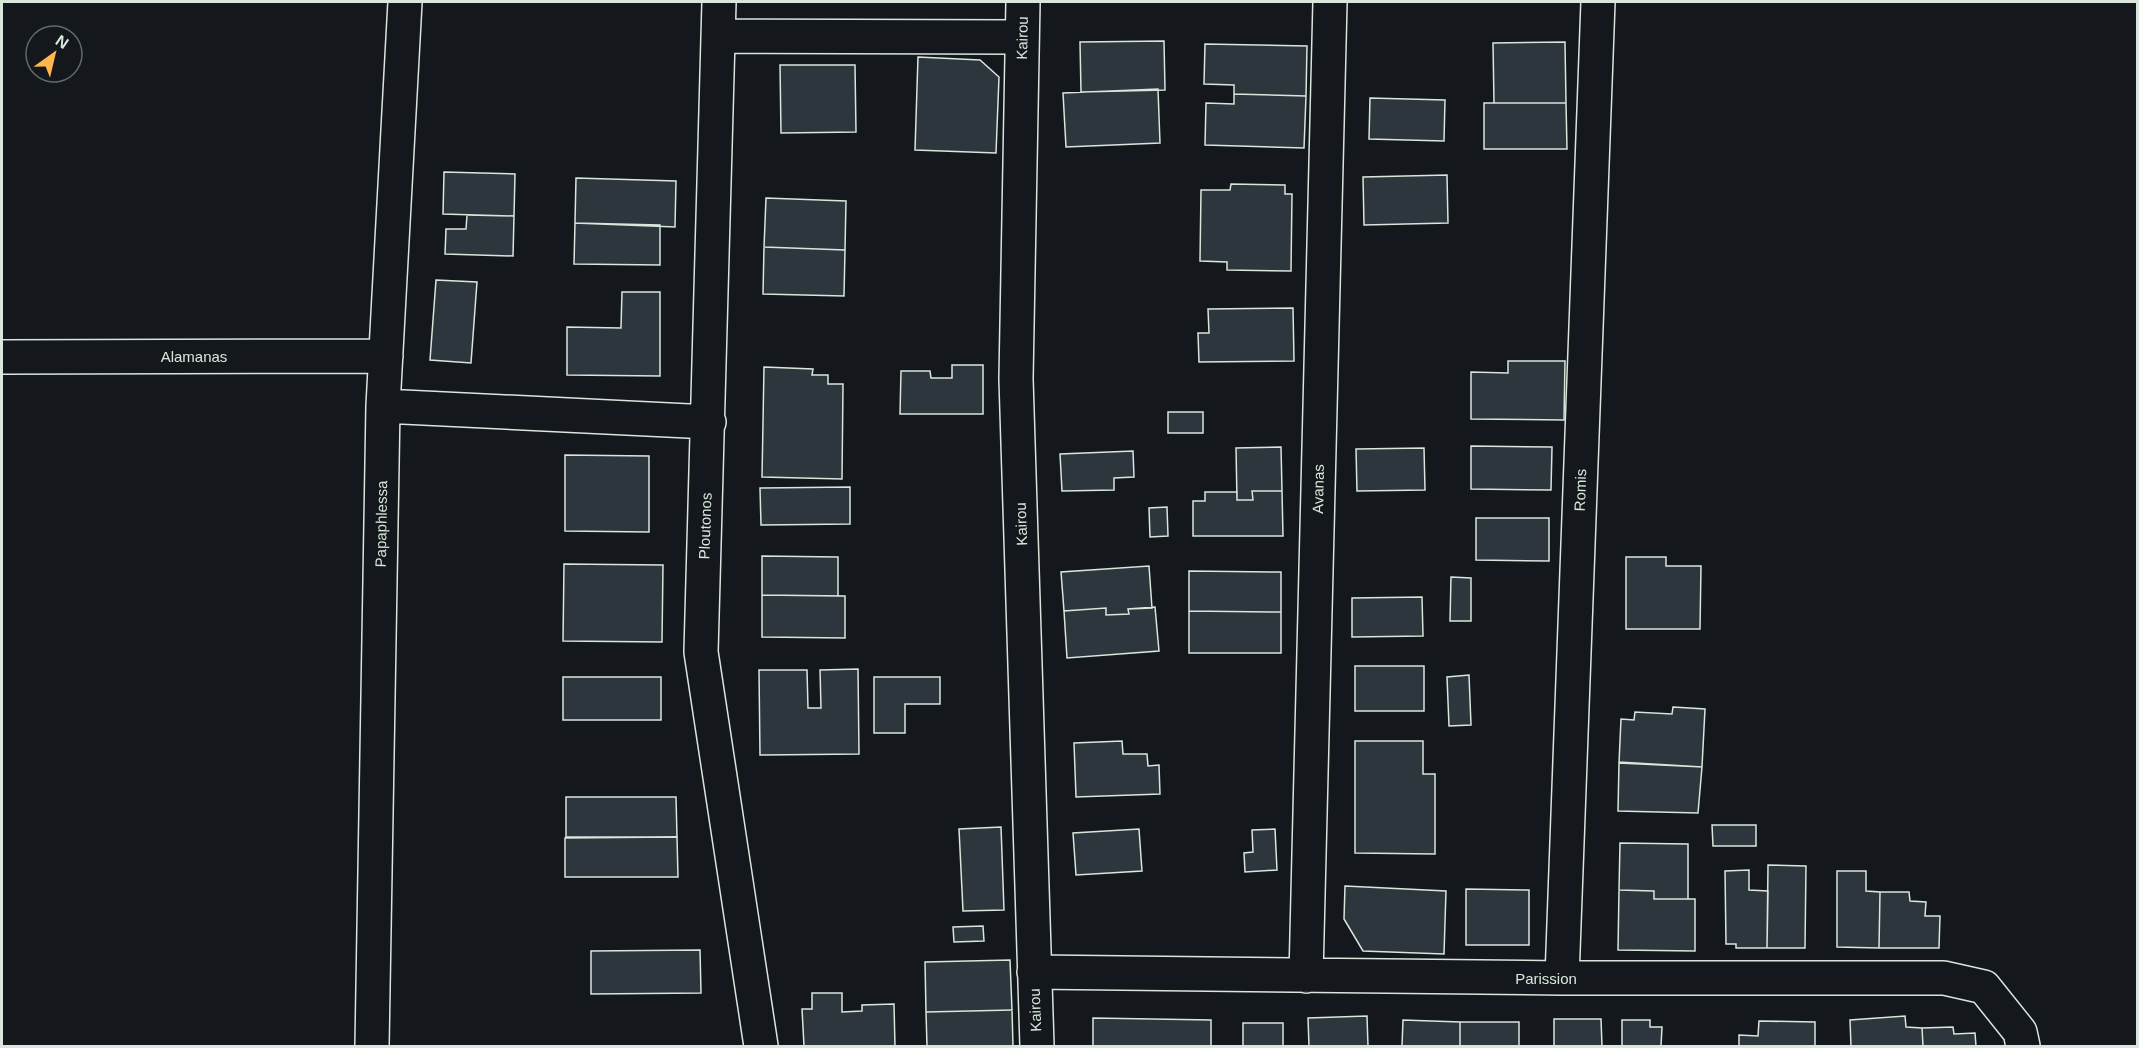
<svg xmlns="http://www.w3.org/2000/svg" width="2139" height="1048" font-family="Arial,sans-serif">
<style>
.building{fill:#2c363c;stroke:#d8e6dc;stroke-width:1.5}
.lines{fill:none;stroke-linecap:round;stroke-linejoin:round}
.minor-casing{stroke:#d8e6dc;stroke-width:36}
.minor{stroke:#14181c;stroke-width:33}
.labels{text-anchor:middle;dominant-baseline:central;stroke-width:4.5;stroke-linejoin:round;paint-order:stroke}
.street-label{font-size:15px;fill:#d8e6dc;stroke:#14181c}
</style>
<rect width="100%" height="100%" fill="#14181c"/>
<!-- building -->
<path class="building" d="M 1164,41 L 1165,90 L 1081,92 L 1080,42 Z
M 1565,42 L 1566,103 L 1494,103 L 1493,43 Z
M 1205,44 L 1307,46 L 1306,96 L 1234,94 L 1234,85 L 1204,84 Z
M 918,57 L 980,60 L 999,77 L 996,153 L 915,150 Z
M 780,65 L 855,65 L 856,132 L 781,133 Z
M 1158,89 L 1160,143 L 1066,147 L 1063,93 Z
M 1234,94 L 1306,96 L 1304,148 L 1205,145 L 1206,103 L 1234,104 Z
M 1370,98 L 1445,100 L 1444,141 L 1369,139 Z
M 1484,103 L 1566,103 L 1567,149 L 1484,149 Z
M 444,172 L 515,174 L 514,216 L 443,214 Z
M 1447,175 L 1448,223 L 1364,225 L 1363,177 Z
M 576,178 L 676,181 L 675,227 L 575,223 Z
M 1231,184 L 1285,185 L 1285,194 L 1292,194 L 1291,271 L 1227,270 L 1227,262 L 1200,261 L 1201,190 L 1230,190 Z
M 766,198 L 846,201 L 845,250 L 764,247 Z
M 467,215 L 514,216 L 513,256 L 445,254 L 446,229 L 466,229 Z
M 575,223 L 660,225 L 660,265 L 574,264 Z
M 764,247 L 845,250 L 844,296 L 763,294 Z
M 436,280 L 477,282 L 471,363 L 430,360 Z
M 622,292 L 660,292 L 660,376 L 567,375 L 567,327 L 621,328 Z
M 1293,308 L 1294,361 L 1199,362 L 1198,333 L 1209,333 L 1208,309 Z
M 1508,361 L 1565,361 L 1564,420 L 1471,419 L 1471,372 L 1508,373 Z
M 952,365 L 983,365 L 983,414 L 900,414 L 901,371 L 930,371 L 931,378 L 952,378 Z
M 764,367 L 813,369 L 812,375 L 828,375 L 828,384 L 843,384 L 842,479 L 762,477 Z
M 1168,412 L 1203,412 L 1203,433 L 1168,433 Z
M 1471,446 L 1552,447 L 1551,490 L 1471,489 Z
M 1281,447 L 1282,491 L 1252,491 L 1253,500 L 1237,500 L 1236,448 Z
M 1424,448 L 1425,490 L 1357,491 L 1356,449 Z
M 1133,451 L 1134,477 L 1114,478 L 1114,490 L 1062,491 L 1060,454 Z
M 565,455 L 649,456 L 649,532 L 565,531 Z
M 850,487 L 850,524 L 761,525 L 760,488 Z
M 1252,491 L 1282,491 L 1283,536 L 1193,536 L 1193,501 L 1205,501 L 1205,492 L 1237,492 L 1237,500 L 1253,500 Z
M 1167,507 L 1168,536 L 1150,537 L 1149,508 Z
M 1476,518 L 1549,518 L 1549,561 L 1476,560 Z
M 762,556 L 838,557 L 838,596 L 762,595 Z
M 1626,557 L 1666,557 L 1666,566 L 1701,566 L 1700,629 L 1626,629 Z
M 564,564 L 663,565 L 662,642 L 563,641 Z
M 1149,566 L 1152,608 L 1128,609 L 1129,614 L 1106,615 L 1106,608 L 1064,611 L 1061,572 Z
M 1189,571 L 1281,572 L 1281,612 L 1189,611 Z
M 1451,577 L 1471,578 L 1471,621 L 1450,621 Z
M 762,595 L 845,596 L 845,638 L 762,637 Z
M 1422,597 L 1423,636 L 1352,637 L 1352,598 Z
M 1155,607 L 1159,651 L 1067,658 L 1064,611 L 1106,608 L 1106,615 L 1129,614 L 1128,609 Z
M 1189,611 L 1281,612 L 1281,653 L 1189,653 Z
M 1355,666 L 1424,666 L 1424,711 L 1355,711 Z
M 858,669 L 859,754 L 760,755 L 759,670 L 807,670 L 808,708 L 821,708 L 820,670 Z
M 1469,675 L 1471,725 L 1449,726 L 1447,677 Z
M 563,677 L 661,677 L 661,720 L 563,720 Z
M 874,677 L 940,677 L 940,704 L 905,704 L 905,733 L 874,733 Z
M 1673,707 L 1705,709 L 1702,767 L 1619,763 L 1621,719 L 1634,720 L 1635,712 L 1672,714 Z
M 1122,741 L 1123,754 L 1147,754 L 1148,766 L 1159,765 L 1160,794 L 1076,797 L 1074,743 Z
M 1355,741 L 1423,741 L 1423,774 L 1435,774 L 1435,854 L 1355,853 Z
M 1619,762 L 1702,767 L 1698,813 L 1618,811 Z
M 566,797 L 676,797 L 677,837 L 566,837 Z
M 1712,825 L 1756,825 L 1756,846 L 1713,846 Z
M 1001,827 L 1004,910 L 963,911 L 959,829 Z
M 1139,829 L 1142,871 L 1076,875 L 1073,833 Z
M 1275,829 L 1277,870 L 1245,872 L 1244,853 L 1253,852 L 1252,830 Z
M 677,837 L 678,877 L 565,877 L 565,838 Z
M 1620,843 L 1688,844 L 1688,899 L 1654,899 L 1654,891 L 1619,890 Z
M 1768,865 L 1806,866 L 1805,948 L 1767,948 Z
M 1749,870 L 1749,890 L 1768,891 L 1767,948 L 1736,948 L 1736,944 L 1726,944 L 1725,871 Z
M 1837,871 L 1866,871 L 1866,891 L 1880,892 L 1879,948 L 1837,947 Z
M 1345,886 L 1446,891 L 1444,954 L 1363,951 L 1344,919 Z
M 1466,889 L 1529,890 L 1529,945 L 1466,945 Z
M 1619,890 L 1654,891 L 1654,899 L 1695,899 L 1695,951 L 1618,950 Z
M 1880,892 L 1909,892 L 1910,901 L 1926,902 L 1925,916 L 1940,916 L 1939,948 L 1879,948 Z
M 983,926 L 984,941 L 954,942 L 953,927 Z
M 700,950 L 701,993 L 591,994 L 591,951 Z
M 1010,960 L 1012,1010 L 926,1012 L 925,962 Z
M 812,993 L 842,993 L 842,1012 L 862,1011 L 862,1005 L 894,1004 L 895,1046 L 804,1046 L 802,1009 L 812,1009 Z
M 1012,1010 L 1013,1046 L 927,1046 L 926,1012 Z
M 1367,1016 L 1368,1046 L 1309,1046 L 1308,1018 Z
M 1905,1016 L 1906,1027 L 1922,1028 L 1923,1046 L 1851,1046 L 1850,1020 Z
M 1093,1018 L 1211,1020 L 1211,1046 L 1093,1046 Z
M 1554,1019 L 1601,1019 L 1602,1046 L 1554,1046 Z
M 1403,1020 L 1460,1022 L 1460,1046 L 1402,1046 Z
M 1622,1020 L 1650,1020 L 1650,1027 L 1662,1027 L 1661,1046 L 1622,1046 Z
M 1759,1021 L 1815,1022 L 1815,1046 L 1739,1046 L 1739,1035 L 1758,1036 Z
M 1460,1022 L 1519,1022 L 1519,1046 L 1460,1046 Z
M 1243,1023 L 1283,1023 L 1283,1046 L 1243,1046 Z
M 1953,1027 L 1954,1034 L 1975,1033 L 1976,1046 L 1923,1046 L 1922,1028 Z"/>
<g class="lines">
<defs>
<path id="minor" d="M 719,2 L 701,652 L 761,1046
M 1023,2 L 1016,379 L 1037,1046
M 718,36 L 1022,37
M 2,357 L 386,356
M 383,406 L 709,422
M 1034,972 L 1562,978 L 1944,978 L 1984,987 L 2020,1032 L 2023,1046
M 1306,976 L 1330,2
M 1562,978 L 1598,2
M 372,1046 L 383,406 L 405,2"/>
</defs>
<!-- minor casing -->
<use href="#minor" class="minor-casing"/>
<!-- minor -->
<use href="#minor" class="minor"/>
</g>
<g class="labels">
<!-- street labels -->
<g class="street-label">
<text transform="translate(1022 38) rotate(-89)">Kairou</text>
<text x="194" y="356">Alamanas</text>
<text transform="translate(1318 489) rotate(-89)">Avanas</text>
<text transform="translate(1580 490) rotate(-88)">Romis</text>
<text transform="translate(381 524) rotate(-89)">Papaphlessa</text>
<text transform="translate(1021 524) rotate(-92)">Kairou</text>
<text transform="translate(705 526) rotate(-88)">Ploutonos</text>
<text x="1546" y="978">Parission</text>
<text transform="translate(1035 1010) rotate(-92)">Kairou</text>
</g>
</g>
<!-- border -->
<rect width="2139" height="1048" fill="none" stroke="#d8e6dc" stroke-width="6"/>
<!-- north arrow -->
<g transform="translate(54 54) rotate(34)"><circle r="28" fill="#14181c" stroke="#626a69" stroke-width="1.5"/>
<path d="M0-4.5L10 22L0 15L-10 22Z" fill="#ffb74d"/>
<text y="-9" font-size="16" font-weight="bold" text-anchor="middle" fill="#d8e6dc">N</text>
</g>
</svg>
